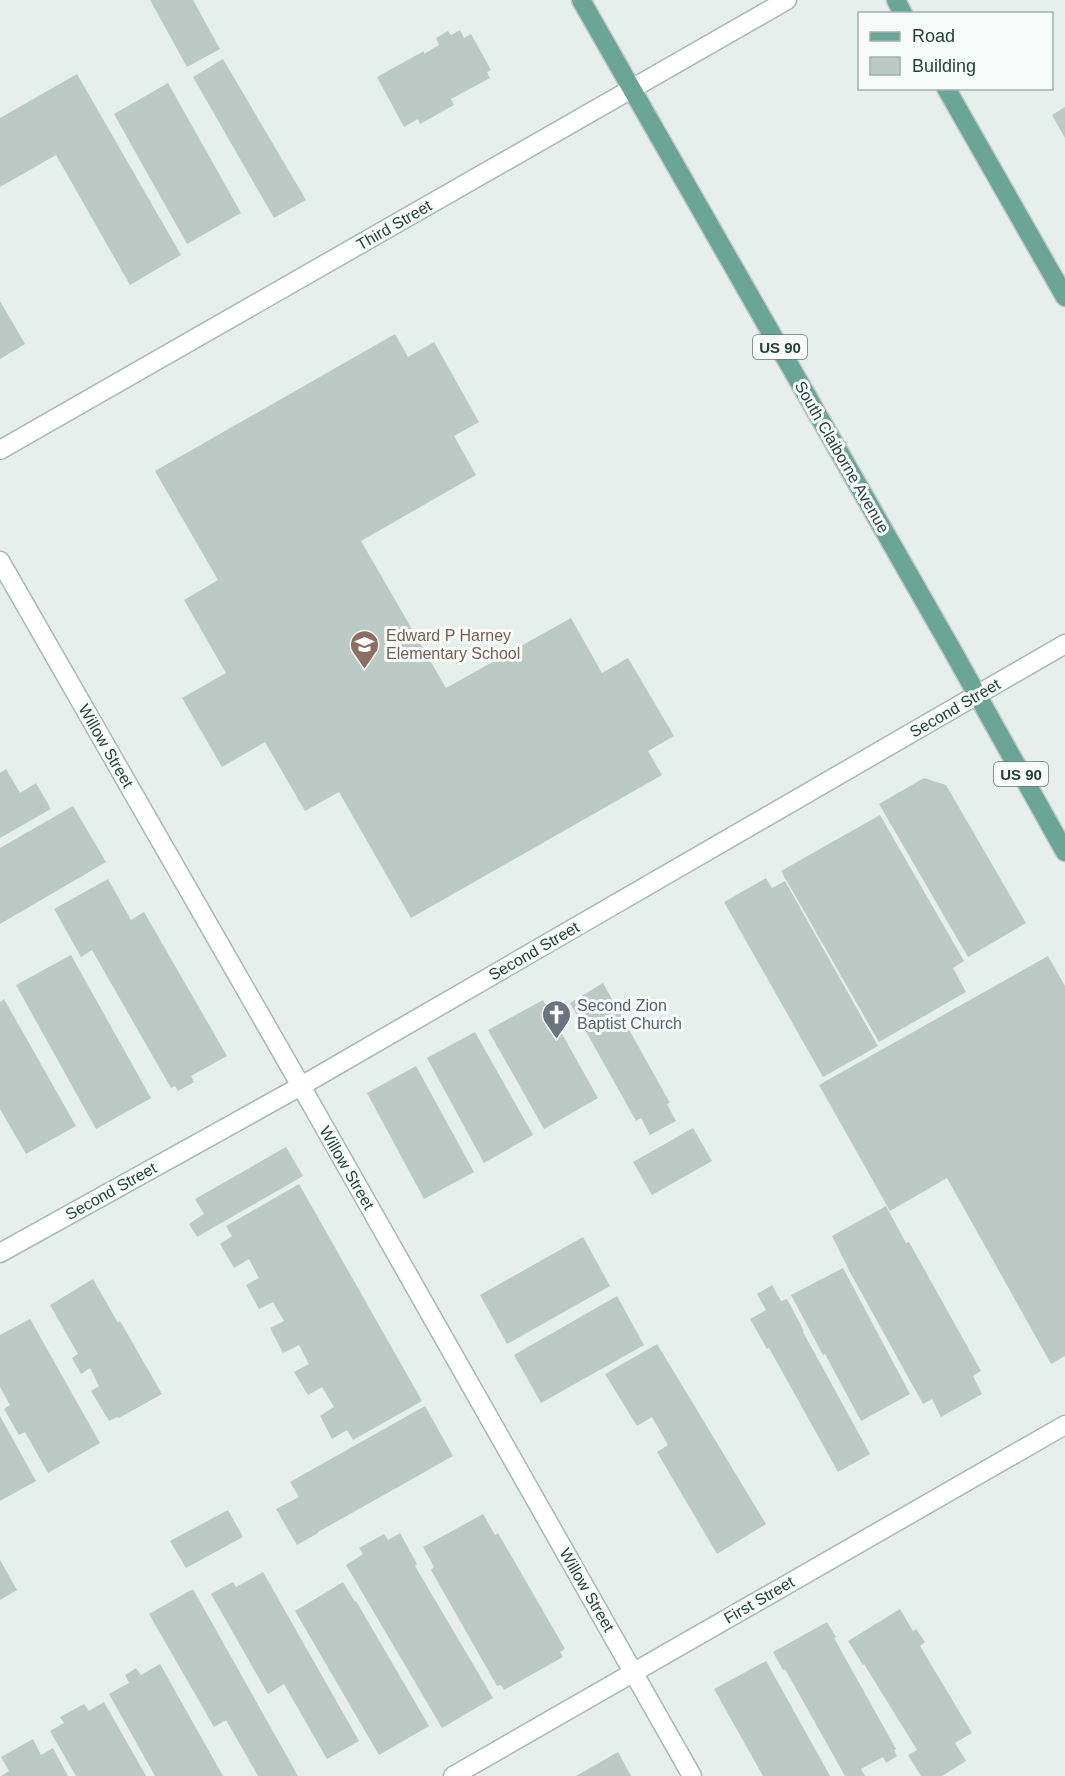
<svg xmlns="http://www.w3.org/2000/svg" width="1065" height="1776" font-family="Arial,sans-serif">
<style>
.building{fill:#bbcac4}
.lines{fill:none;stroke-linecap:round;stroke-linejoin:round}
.street-casing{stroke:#a8b8b2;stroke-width:21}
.primary-casing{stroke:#c2cac8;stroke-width:21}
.street{stroke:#fff;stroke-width:18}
.primary{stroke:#6aa596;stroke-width:18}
.labels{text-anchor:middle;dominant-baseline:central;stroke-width:6;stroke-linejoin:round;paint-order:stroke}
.shield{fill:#f7fbf9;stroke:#637a73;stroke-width:1.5}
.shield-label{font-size:15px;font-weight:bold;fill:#24423a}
.street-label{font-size:16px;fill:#24423a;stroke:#f7fbf9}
.education-label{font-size:16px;fill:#785e54;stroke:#f7fbf9;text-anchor:start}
.worship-label{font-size:16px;fill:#5b616d;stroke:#f7fbf9;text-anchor:start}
</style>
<rect width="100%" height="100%" fill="#e6efeb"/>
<!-- building -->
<path class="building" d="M 150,0 L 193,0 L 220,49 L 187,67 Z
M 460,30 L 464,38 L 471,34 L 491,70 L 487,72 L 490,78 L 451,99 L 454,105 L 420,124 L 418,119 L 404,127 L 377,77 L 424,51 L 424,54 L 439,45 L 436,38 L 448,31 L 451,35 Z
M 223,59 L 306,200 L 274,218 L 193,77 Z
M 77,74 L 181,255 L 130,285 L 56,155 L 0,187 L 0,118 Z
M 168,83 L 241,213 L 187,244 L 114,114 Z
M 1065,107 L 1065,138 L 1052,115 Z
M 0,301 L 25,344 L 0,359 Z
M 395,334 L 408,357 L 434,342 L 479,422 L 454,436 L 476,475 L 361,541 L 446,688 L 571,618 L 602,673 L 628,658 L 674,736 L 648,751 L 662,775 L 411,918 L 339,792 L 305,811 L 265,742 L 222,767 L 182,698 L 226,673 L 184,600 L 218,580 L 155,471 Z
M 6,769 L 20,793 L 36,783 L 51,809 L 0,838 L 0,773 Z
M 924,778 L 946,785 L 1026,923 L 968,957 L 879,804 Z
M 73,806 L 106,862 L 0,924 L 0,848 Z
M 880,815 L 964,961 L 953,968 L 966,992 L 879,1042 L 781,871 Z
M 766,878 L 772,888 L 785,881 L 878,1046 L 823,1077 L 724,902 Z
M 108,879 L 131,920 L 144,912 L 227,1056 L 191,1076 L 194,1082 L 178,1091 L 175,1086 L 171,1088 L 92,950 L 81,957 L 54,909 Z
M 71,955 L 151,1098 L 96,1129 L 16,985 Z
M 1048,956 L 1065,986 L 1065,1356 L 1051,1364 L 947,1178 L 890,1211 L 819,1085 Z
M 603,983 L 670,1103 L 667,1104 L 676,1121 L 650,1135 L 641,1118 L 636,1121 L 570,1003 Z
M 4,999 L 76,1126 L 26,1154 L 0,1109 L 0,1002 Z
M 543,1000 L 598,1098 L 544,1129 L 488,1030 Z
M 475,1032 L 533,1135 L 484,1163 L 427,1058 Z
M 416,1066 L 474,1172 L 424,1199 L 367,1093 Z
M 693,1128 L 712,1161 L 652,1195 L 633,1162 Z
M 286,1147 L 303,1176 L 197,1237 L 189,1224 L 204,1214 L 195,1199 Z
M 299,1184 L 422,1401 L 353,1440 L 347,1430 L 332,1439 L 320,1416 L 334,1407 L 322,1387 L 308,1395 L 294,1372 L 309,1364 L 299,1345 L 283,1353 L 270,1328 L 284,1321 L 273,1302 L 259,1309 L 246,1285 L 259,1278 L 249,1259 L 234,1268 L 220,1244 L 232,1236 L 226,1226 Z
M 886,1206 L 906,1243 L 909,1242 L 981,1371 L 973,1376 L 982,1394 L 941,1417 L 932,1399 L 923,1404 L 851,1274 L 832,1236 Z
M 583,1237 L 610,1286 L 507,1344 L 480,1295 Z
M 843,1268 L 910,1394 L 861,1421 L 825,1354 L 823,1355 L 791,1295 Z
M 93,1279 L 118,1323 L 120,1321 L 162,1394 L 119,1418 L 117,1417 L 109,1421 L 91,1391 L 99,1386 L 90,1368 L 81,1374 L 72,1358 L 78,1354 L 50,1305 Z
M 772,1285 L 781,1301 L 787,1299 L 804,1331 L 803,1332 L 870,1454 L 838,1472 L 769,1348 L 767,1349 L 750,1319 L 766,1310 L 757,1294 Z
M 617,1296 L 644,1345 L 541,1403 L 514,1355 Z
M 30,1319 L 100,1443 L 48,1473 L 25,1432 L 19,1435 L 4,1409 L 10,1405 L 0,1387 L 0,1335 Z
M 657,1344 L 766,1524 L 717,1554 L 657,1452 L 668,1445 L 652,1417 L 637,1426 L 605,1374 Z
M 425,1406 L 453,1456 L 318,1532 L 318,1533 L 297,1545 L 276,1509 L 299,1497 L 290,1482 Z
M 0,1416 L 36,1481 L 0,1501 Z
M 228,1510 L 243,1537 L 186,1568 L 170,1541 Z
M 483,1514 L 495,1535 L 498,1533 L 565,1649 L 560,1652 L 563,1657 L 504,1690 L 501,1685 L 497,1686 L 431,1570 L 434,1567 L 423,1547 Z
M 400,1533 L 417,1564 L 415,1566 L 493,1698 L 442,1728 L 346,1565 L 363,1554 L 359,1548 L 384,1534 L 388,1540 Z
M 0,1560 L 17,1590 L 0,1600 Z
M 263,1572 L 359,1741 L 327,1759 L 284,1684 L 268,1694 L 211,1594 L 233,1582 L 236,1587 Z
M 343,1582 L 355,1602 L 356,1601 L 429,1726 L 379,1755 L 295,1611 Z
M 193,1589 L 298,1776 L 258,1776 L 226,1720 L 214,1727 L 149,1614 Z
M 900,1609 L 913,1631 L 916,1629 L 925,1642 L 920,1646 L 972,1733 L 955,1743 L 966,1761 L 942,1776 L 921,1776 L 908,1755 L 917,1750 L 864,1664 L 863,1665 L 848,1641 Z
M 827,1622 L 836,1637 L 834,1638 L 896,1749 L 894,1750 L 897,1756 L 886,1763 L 883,1757 L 861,1769 L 865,1776 L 845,1776 L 785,1669 L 783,1670 L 773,1652 Z
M 766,1661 L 830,1776 L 763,1776 L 714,1689 Z
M 160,1664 L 223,1776 L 155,1776 L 109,1694 L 129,1683 L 125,1675 L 136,1668 L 141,1675 Z
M 104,1702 L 146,1776 L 76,1776 L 50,1731 L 64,1723 L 60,1717 L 84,1704 L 89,1711 Z
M 33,1739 L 41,1755 L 53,1748 L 68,1776 L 1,1776 L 9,1771 L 1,1757 Z
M 618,1752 L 631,1776 L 576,1776 Z"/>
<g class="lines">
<defs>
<path id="street" d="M 0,450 L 787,0
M 0,561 L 301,1086 L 692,1776
M 0,1253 L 301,1086 L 1065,644
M 453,1776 L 1065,1425"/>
<path id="primary" d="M 581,0 L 951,648 L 1065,852
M 896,0 L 903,14
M 946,88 L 1065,297"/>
</defs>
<!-- street casing -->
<use href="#street" class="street-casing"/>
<!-- primary casing -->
<use href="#primary" class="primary-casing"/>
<!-- street -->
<use href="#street" class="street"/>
<!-- primary -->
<use href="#primary" class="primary"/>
</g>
<!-- icons -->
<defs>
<symbol id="school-pin" viewBox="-11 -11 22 30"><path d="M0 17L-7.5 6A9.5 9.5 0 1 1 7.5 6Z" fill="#8d6e63" stroke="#f7fbf9"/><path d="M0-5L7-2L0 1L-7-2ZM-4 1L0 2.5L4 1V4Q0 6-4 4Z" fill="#fff"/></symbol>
<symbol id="church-pin" viewBox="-11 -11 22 30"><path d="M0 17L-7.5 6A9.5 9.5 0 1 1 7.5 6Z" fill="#6b7280" stroke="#f7fbf9"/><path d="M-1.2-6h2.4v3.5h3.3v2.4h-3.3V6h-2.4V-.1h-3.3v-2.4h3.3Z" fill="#fff"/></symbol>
</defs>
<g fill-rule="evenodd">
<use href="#school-pin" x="348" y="628" width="33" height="45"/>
<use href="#church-pin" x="540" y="998" width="33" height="45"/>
</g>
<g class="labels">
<!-- shield labels -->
<g class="shield">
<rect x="753" y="335" width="54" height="24" rx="4.5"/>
<rect x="994" y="762" width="54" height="24" rx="4.5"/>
</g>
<g class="shield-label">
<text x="780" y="347">US 90</text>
<text x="1021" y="774">US 90</text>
</g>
<!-- street labels -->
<g class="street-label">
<text transform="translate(394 225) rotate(-30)">Third Street</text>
<text transform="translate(842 457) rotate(60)">South Claiborne Avenue</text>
<text transform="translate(955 708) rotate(-30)">Second Street</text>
<text transform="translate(106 746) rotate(60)">Willow Street</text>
<text transform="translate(534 951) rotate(-30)">Second Street</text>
<text transform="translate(347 1168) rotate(60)">Willow Street</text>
<text transform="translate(111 1191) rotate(-29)">Second Street</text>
<text transform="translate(587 1590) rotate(60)">Willow Street</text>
<text transform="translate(759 1600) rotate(-30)">First Street</text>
</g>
<!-- education labels -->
<g class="education-label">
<text x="386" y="635">Edward P Harney<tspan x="386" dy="18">Elementary School</tspan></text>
</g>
<!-- worship labels -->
<g class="worship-label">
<text x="577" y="1005">Second Zion<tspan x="577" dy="18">Baptist Church</tspan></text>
</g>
</g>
<!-- legend -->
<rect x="858" y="12" width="195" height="78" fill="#f7fbf9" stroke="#a3b1ad" stroke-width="1.5"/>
<rect x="870" y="32" width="30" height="9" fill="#6aa596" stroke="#a3b1ad" stroke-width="1.5"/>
<text x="912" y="42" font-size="18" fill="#24423a">Road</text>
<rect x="870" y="57" width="30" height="18" fill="#bbcac4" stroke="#a3b1ad" stroke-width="1.5"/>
<text x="912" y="72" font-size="18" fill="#24423a">Building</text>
</svg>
